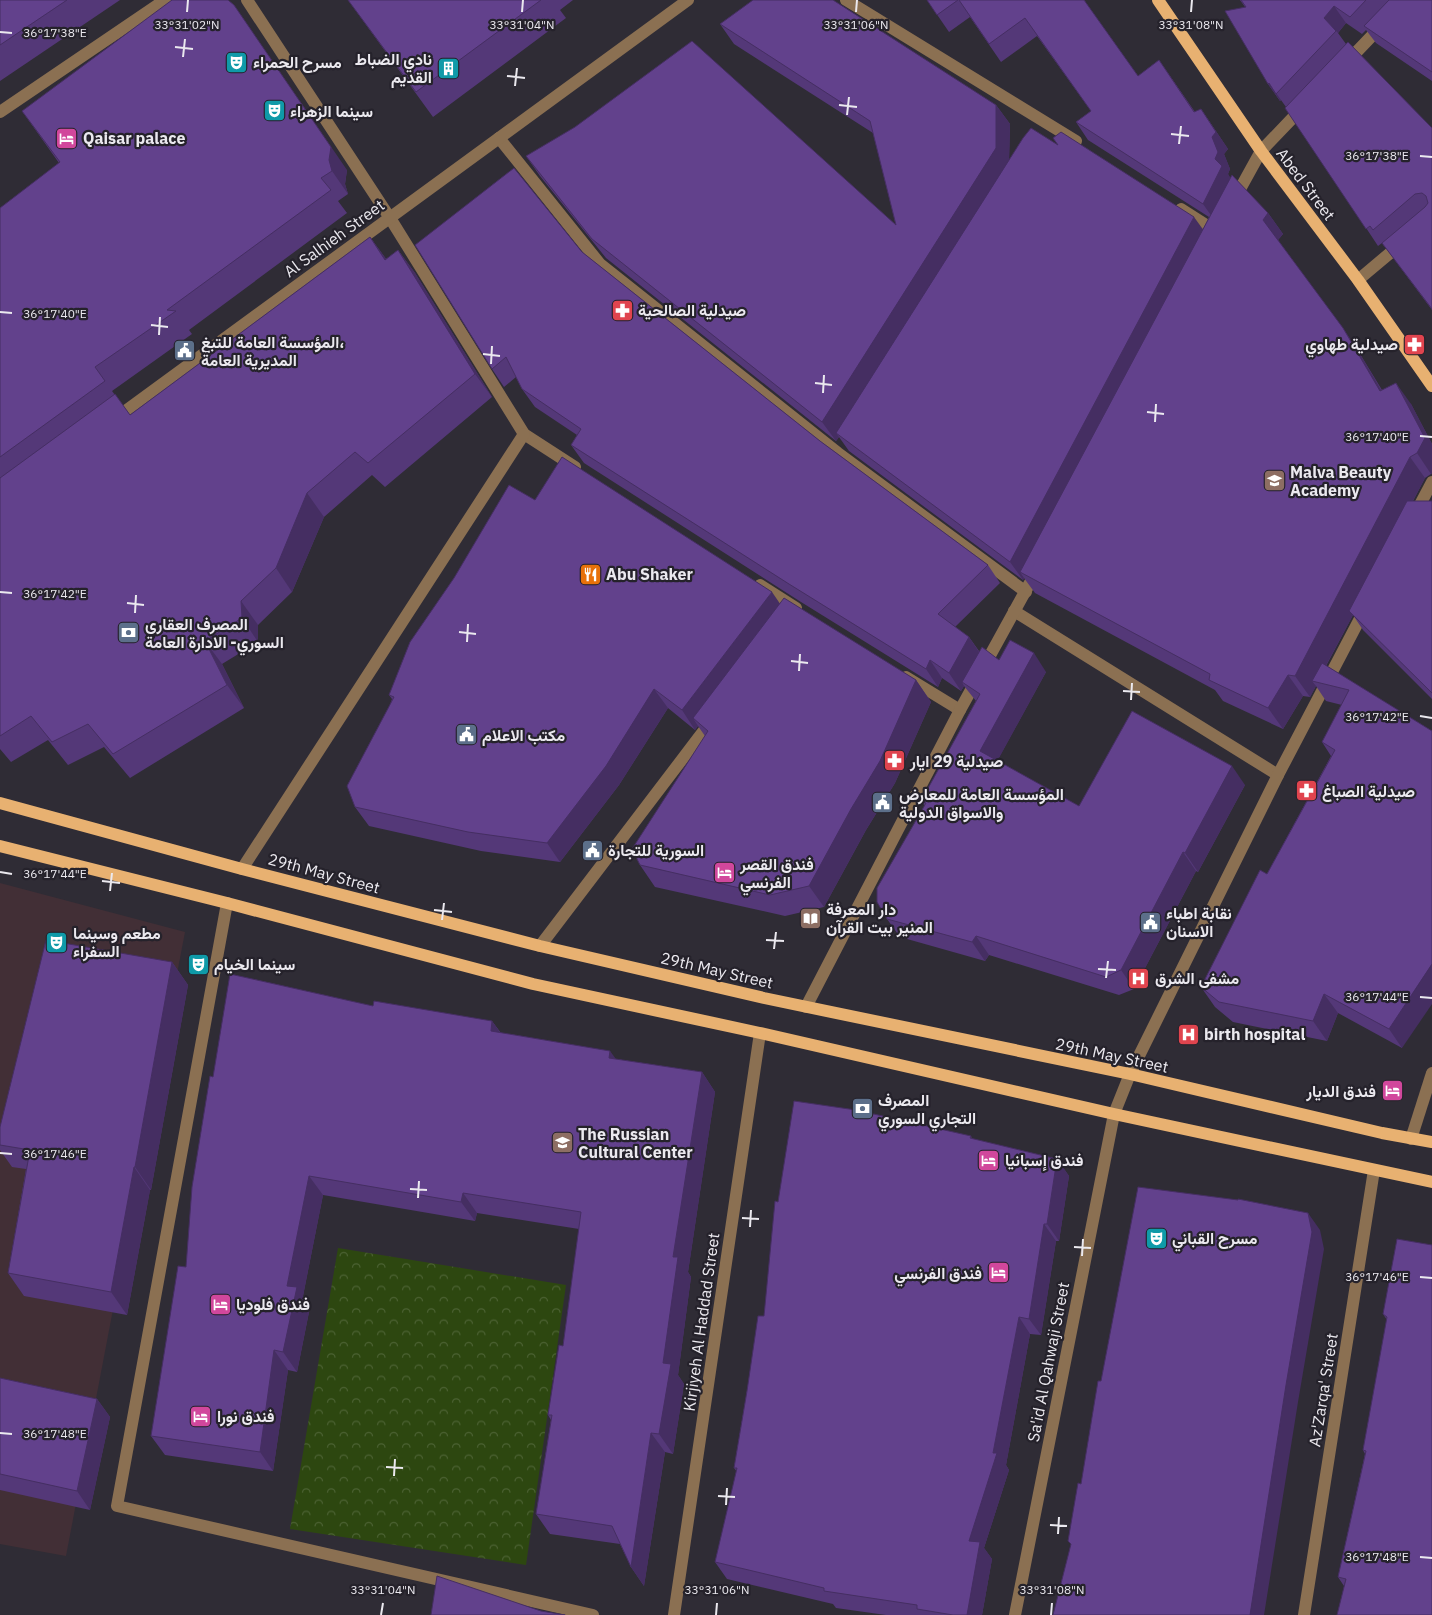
<svg xmlns="http://www.w3.org/2000/svg" width="1432" height="1615" font-family="'IBM Plex Sans',Vazirmatn,sans-serif">
	<style>
		.commercial { fill: #422f36 }
		.park { fill: url(#park-crowns) }
		.lines { fill: none; stroke-linecap: round; stroke-linejoin: round }
		.minor { stroke: #8b7052; stroke-width: 12 }
		.major { stroke: #e8b171; stroke-width: 12 }
		.wall { fill: #543878 }
		.shaded-wall { fill: #452e62 }
		.building { fill: #62418c; stroke: #452e62 }
		.ticks { fill: none; stroke: #ebe9ef; stroke-width: 2 }
		.labels { text-anchor: middle; dominant-baseline: central; stroke-width: 4.5; stroke-linejoin: round; paint-order: stroke }
		.poi-label { font-size: 16px; font-weight: bold; fill: #ebe9ef; stroke: #25222b; text-anchor: start }
		.street-label { font-size: 16px; fill: #ebe9ef; stroke: #25222b }
		.ticks-label { font-size: 12px; text-anchor: middle; fill: #ebe9ef; stroke: #25222b; stroke-width: 4.5; stroke-linejoin: round; paint-order: stroke }
	</style>
	<defs>
		<pattern id="park-crowns" width="20" height="18" patternUnits="userSpaceOnUse" patternTransform="scale(1.25)"><rect width="20" height="18" fill="#2d4710"/><path d="M2 6a3 3 0 1 1 6 0M12 15a3 3 0 1 1 6 0" fill="none" stroke="#4c6233"/></pattern>
	</defs>
	<rect width="100%" height="100%" fill="#2f2c35"/>
	<polygon class="commercial" points="0,883 185,932 66,1556 0,1544"/>
	<polygon class="park" points="338,1248 566,1285 526,1565 290,1529"/>
	<g class="lines">
		<g class="minor">
			<polyline points="247,0 390,218 524,434 575,467"/>
			<polyline points="846,0 1076,141"/>
			<polyline points="1346,63 1406,0"/>
			<polyline points="0,112 165,0"/>
			<polyline points="499,138 600,264 838,453 1026,592"/>
			<polyline points="1234,200 1261,151 1304,106"/>
			<polyline points="1181,209 1217,232"/>
			<polyline points="1358,280 1402,243"/>
			<polyline points="113,420 688,0"/>
			<polyline points="1414,516 1432,482"/>
			<polyline points="760,585 796,608"/>
			<polyline points="1014,611 1278,775"/>
			<polyline points="906,677 960,710"/>
			<polyline points="242,869 524,434"/>
			<polyline points="227,903 117,1506 593,1615"/>
			<polyline points="540,946 712,720"/>
			<polyline points="806,1007 960,710 1037,570"/>
			<polyline points="1411,1139 1432,1073"/>
			<polyline points="674,1615 760,1033"/>
			<polyline points="1015,1615 1114,1114 1130,1074 1278,775 1365,609"/>
			<polyline points="1304,1615 1374,1170"/>
		</g>
		<g class="major">
			<polyline points="1158,0 1261,151 1358,280 1432,386"/>
			<polyline points="0,803 242,869 540,946 764,998 1130,1074 1382,1133 1432,1142"/>
			<polyline points="0,846 227,903 533,984 760,1033 1114,1114 1432,1182"/>
		</g>
	</g>
	<g class="wall">
		<polygon points="0,0 120,0 0,81"/>
		<polygon points="348,0 573,0 560,10 566,18 433,117"/>
		<polygon points="927,0 1084,0 1138,76 1159,60 1195,112 1201,109 1228,149 1224,154 1230,169 1228,174 1230,178 1268,213 1283,234 1278,240 1357,349 1382,390 1411,404 1432,444 1432,473 1431,474 1425,478 1413,501 1432,501 1432,699 1363,630 1353,615 1326,666 1432,731 1402,1048 1338,1013 1327,1041 1233,1022 1215,1007 1201,987 1267,874 1331,756 1322,742 1342,705 1326,701 1316,686 1310,697 1303,696 1283,729 1223,701 1215,690 1035,593 1024,578 1023,580 849,451 839,437 836,441 606,258 540,176 526,156 896,225 873,133 734,44 720,24 996,105 1010,124 1009,159 1058,145 1203,229 1209,217 1088,140 1076,122 1091,111 1037,36 1001,62 970,17 949,32"/>
		<polygon points="1240,0 1432,0 1432,81 1376,43 1366,30 1362,34 1346,23 1338,33 1346,44 1432,128 1432,310 1385,247 1382,243 1378,246 1286,107 1281,100 1280,101 1268,84 1245,7"/>
		<polygon points="22,111 347,170 345,184 348,194 338,201 347,213 189,330 192,334 112,391 130,415 370,237 386,259 398,250 415,273 492,397 385,487 372,475 324,517 292,592 258,625 258,642 222,664 244,708 130,778 104,747 68,765 48,740 11,762 0,749 0,208 59,163"/>
		<polygon points="582,252 820,441 988,565 1000,583 955,627 969,637 979,651 999,660 1046,672 997,761 1079,806 1245,785 1198,872 1196,871 1134,989 1119,995 989,955 985,961 900,937 887,919 925,806 921,801 976,701 964,686 961,691 942,678 938,687 801,602 584,463 571,445 577,435 535,407 522,389 516,377 504,387 492,369"/>
		<polygon points="535,500 780,604 916,680 931,702 895,783 866,830 824,907 785,916 655,887 640,865 705,736 698,726 695,730 668,708 619,785 560,862 481,851 369,826 355,807 392,699 389,695"/>
		<polygon points="172,962 188,985 151,1190 150,1190 127,1315 24,1296 8,1273 26,1169 12,1167 0,1150 0,1127"/>
		<polygon points="373,1006 492,1021 501,1033 616,1059 702,1072 715,1092 688,1272 691,1277 678,1375 684,1384 673,1454 665,1452 644,1586 631,1567 620,1544 550,1534 536,1514 551,1420 548,1415 563,1346 579,1229 477,1213 475,1221 323,1195 303,1296 310,1307 297,1372 288,1370 273,1471 165,1455 151,1436 186,1267 213,1077"/>
		<polygon points="971,1136 972,1139 1057,1159 1069,1176 1059,1241 1056,1241 1041,1335 1030,1334 1006,1465 1009,1470 984,1548 992,1559 982,1615 886,1615 836,1608 833,1604 727,1579 715,1562 737,1472 734,1468 747,1391 764,1316 778,1202"/>
		<polygon points="1432,1245 1344,1586 1338,1577 1365,1454 1363,1450 1387,1320 1383,1314"/>
		<polygon points="0,1378 97,1399 110,1417 90,1510 0,1490"/>
	</g>
	<g class="shaded-wall">
		<polygon points="234,5 347,170 345,184 348,194 332,171"/>
		<polygon points="1334,6 1346,23 1338,33 1324,18"/>
		<polygon points="1269,83 1281,100 1280,101 1268,84"/>
		<polygon points="996,105 1010,124 1009,167 836,433 839,437 836,441 822,422"/>
		<polygon points="1201,109 1228,149 1224,154 1230,169 1228,174 1234,184 1215,221 1203,204 1215,159"/>
		<polygon points="1268,213 1283,234 1277,241 1263,220"/>
		<polygon points="1194,217 1207,235 1020,572 1024,578 1023,580 1010,562"/>
		<polygon points="370,237 387,260 385,260"/>
		<polygon points="398,250 415,273 492,397 475,374"/>
		<polygon points="1343,328 1357,349 1394,412 1380,391"/>
		<polygon points="1396,383 1411,404 1432,444 1432,473 1431,474 1417,453"/>
		<polygon points="1410,457 1425,478 1353,614 1349,611 1353,615 1317,682 1312,681 1316,686 1310,697 1295,676"/>
		<polygon points="307,493 324,517 292,592 276,568"/>
		<polygon points="772,592 785,611 693,718 698,726 695,730 682,710"/>
		<polygon points="241,601 258,625 258,642 242,618"/>
		<polygon points="969,637 981,655 962,682 964,686 961,691 949,673"/>
		<polygon points="205,641 222,664 244,708 227,685"/>
		<polygon points="1034,653 1046,672 993,769 980,751"/>
		<polygon points="930,660 942,678 938,687 926,669"/>
		<polygon points="1288,675 1303,696 1283,729 1268,708"/>
		<polygon points="916,680 931,702 895,783 866,830 824,907 809,886"/>
		<polygon points="654,689 668,708 619,785 560,862 547,843"/>
		<polygon points="1232,766 1245,785 1198,872 1185,853"/>
		<polygon points="1183,852 1196,871 1134,989 1121,970"/>
		<polygon points="976,936 989,955 985,961 972,942"/>
		<polygon points="172,962 188,985 151,1190 135,1167"/>
		<polygon points="1432,964 1432,1004 1402,1048 1389,1029"/>
		<polygon points="1324,994 1338,1013 1327,1041 1313,1021"/>
		<polygon points="492,1021 506,1041 491,1031"/>
		<polygon points="610,1051 624,1070 609,1058"/>
		<polygon points="702,1072 715,1092 688,1272 691,1277 678,1375 684,1384 673,1454 659,1434 663,1363 673,1257"/>
		<polygon points="1057,1159 1069,1176 1059,1241 1047,1224"/>
		<polygon points="134,1167 150,1190 127,1315 111,1292"/>
		<polygon points="309,1176 323,1195 303,1296 310,1307 297,1372 283,1352 287,1286"/>
		<polygon points="463,1193 477,1213 475,1221 461,1202"/>
		<polygon points="1308,1213 1320,1230 1324,1249 1298,1402 1264,1615 1250,1615"/>
		<polygon points="1044,1224 1056,1241 1041,1335 1029,1319"/>
		<polygon points="1019,1317 1030,1334 1006,1465 1009,1470 984,1548 992,1559 982,1615 967,1615 969,1541 993,1453"/>
		<polygon points="274,1350 288,1370 273,1471 260,1452"/>
		<polygon points="97,1399 110,1417 90,1510 77,1491"/>
		<polygon points="651,1433 665,1452 644,1586 631,1567"/>
	</g>
	<g class="building">
		<polygon points="0,0 67,0 0,45"/>
		<polygon points="172,0 228,0 234,5 331,147 329,160 332,171 321,178 331,190 167,310 176,311 95,367 105,381 0,457 0,208 60,162 22,111"/>
		<polygon points="348,0 541,0 416,92"/>
		<polygon points="753,0 833,0 996,105 996,148 822,422 592,239 526,156 575,127 692,41 896,225 870,121 720,24"/>
		<polygon points="927,0 958,0 937,15"/>
		<polygon points="959,0 1084,0 1138,76 1159,60 1194,112 1201,109 1216,132 1212,137 1218,152 1215,159 1222,166 1203,204 1076,122 1091,111 1025,18 989,44"/>
		<polygon points="1241,0 1366,0 1350,17 1334,6 1324,18 1336,31 1276,94 1269,83 1268,84 1225,11 1246,7"/>
		<polygon points="1389,0 1432,0 1432,72 1364,26"/>
		<polygon points="1348,42 1432,128 1432,309 1382,243 1425,207 1428,203 1426,196 1422,193 1415,194 1373,230 1370,226 1366,229 1285,108"/>
		<polygon points="1031,128 1058,145 1053,138 1061,132 1194,217 1010,562 836,433 1023,138"/>
		<polygon points="514,168 582,252 820,441 988,565 938,614 969,637 949,673 930,660 926,669 789,584 571,445 581,429 522,389 506,357 492,369 415,245"/>
		<polygon points="1232,175 1268,213 1263,220 1343,328 1380,391 1396,383 1425,438 1417,453 1410,457 1295,676 1288,675 1268,708 1209,680 1210,674 1020,572"/>
		<polygon points="370,237 385,260 398,250 475,374 368,463 355,452 307,493 276,568 241,601 242,618 205,641 227,685 113,754 88,724 52,742 31,716 0,736 0,478 115,394 130,415"/>
		<polygon points="562,457 772,592 682,710 654,689 606,766 547,843 468,832 355,807 347,786 394,697 389,695 410,642 454,578 509,485 535,500"/>
		<polygon points="1407,501 1432,501 1432,693 1349,611"/>
		<polygon points="784,598 916,680 880,761 851,809 809,886 770,895 640,865 632,849 708,731 693,718"/>
		<polygon points="1010,640 1034,653 980,751 1079,806 1132,711 1232,766 1185,853 1183,852 1121,970 1106,977 976,936 972,942 887,919 877,902 877,888 926,803 921,801 980,694 962,682 982,647 999,660"/>
		<polygon points="1322,663 1432,731 1432,964 1389,1029 1324,994 1313,1021 1219,1002 1201,987 1260,870 1267,874 1335,750 1322,742 1349,690 1312,681"/>
		<polygon points="46,940 172,962 135,1167 134,1167 111,1292 8,1273 30,1150 0,1145 0,1127"/>
		<polygon points="230,974 373,1006 374,1001 492,1021 491,1031 610,1051 609,1058 702,1072 673,1257 678,1257 663,1363 671,1364 659,1434 651,1433 631,1567 612,1526 536,1514 552,1415 548,1415 559,1345 563,1346 581,1212 463,1193 461,1202 309,1176 287,1286 297,1287 283,1352 274,1350 260,1452 151,1436 178,1266 186,1267 192,1187 210,1076 213,1077"/>
		<polygon points="794,1101 856,1110 971,1136 970,1138 1057,1159 1047,1224 1044,1224 1029,1319 1019,1317 993,1453 997,1453 969,1541 980,1542 967,1615 953,1615 917,1609 917,1605 824,1591 824,1588 715,1562 737,1468 734,1468 747,1391 758,1316 764,1316 775,1201 778,1202"/>
		<polygon points="1138,1187 1238,1200 1238,1199 1308,1213 1312,1232 1286,1385 1250,1615 1053,1615 1071,1544 1068,1541 1078,1483 1081,1484 1098,1381 1101,1381"/>
		<polygon points="1397,1239 1432,1245 1432,1615 1337,1615 1346,1579 1338,1577 1366,1451 1363,1450 1387,1317 1383,1314"/>
		<polygon points="0,1378 97,1399 77,1491 0,1474"/>
		<polygon points="437,1576 541,1611 565,1615 431,1615"/>
	</g>
	<path class="ticks" d="M187,12L188,0M522,12L523,0M856,12L857,0M1191,12L1192,0M0,32L12,33M175,47L193,49M183,57L185,39M507,76L525,78M515,86L517,68M839,105L857,107M847,115L849,97M1171,134L1189,136M1179,144L1181,126M1420,156L1432,157M0,312L12,313M151,325L168,327M159,335L160,317M483,354L500,356M491,364L492,346M815,383L832,385M823,393L824,375M1147,412L1164,414M1155,422L1156,404M1420,436L1432,437M0,592L12,593M127,603L144,605M135,613L136,595M459,632L476,634M467,642L468,624M791,661L808,663M799,671L800,654M1123,691L1140,692M1131,700L1132,683M1420,716L1432,718M0,872L12,874M102,881L120,883M110,891L112,873M434,910L452,912M442,920L444,903M766,940L784,941M774,949L776,932M1098,969L1116,970M1106,978L1108,961M1420,997L1432,998M0,1153L12,1154M410,1189L427,1190M418,1198L419,1181M742,1218L759,1219M750,1227L751,1210M1074,1247L1091,1248M1082,1256L1083,1239M1420,1277L1432,1278M0,1433L12,1434M386,1467L403,1468M394,1476L395,1459M718,1496L735,1497M726,1505L727,1488M1050,1525L1067,1526M1058,1534L1059,1517M1420,1557L1432,1558M381,1615L383,1603M716,1615L717,1603M1051,1615L1052,1603"/>
	<defs>
		<symbol id="theatre-square" viewBox="-11 -11 22 22"><rect x="-9" y="-9" width="18" height="18" rx="4" fill="#0f9aa8" stroke="#25222b"/><path d="M-5-5.5Q0-4 5-5.5V0Q5 5 0 6Q-5 5-5 0ZM-3.3-2.5H-1v1.5H-3.3ZM1-2.5H3.3v1.5H1ZM-2.8 1Q0 5.5 2.8 1Z" fill="#fff"/></symbol>
		<symbol id="building-square" viewBox="-11 -11 22 22"><rect x="-9" y="-9" width="18" height="18" rx="4" fill="#0f9aa8" stroke="#25222b"/><path d="M-4-6H4V6H1V3H-1V6H-4ZM-2.5-4.3h1.7v1.8h-1.7ZM.8-4.3h1.7v1.8H.8ZM-2.5-1h1.7V.8h-1.7ZM.8-1h1.7V.8H.8Z" fill="#fff"/></symbol>
		<symbol id="hotel-square" viewBox="-11 -11 22 22"><rect x="-9" y="-9" width="18" height="18" rx="4" fill="#d1479c" stroke="#25222b"/><path d="M-6-4.5h1.5V1H6V5H4.5V3h-9V5H-6ZM-4 0a1.8 1.8 0 1 1 3.6 0ZM.5 0V-2.5h3Q6-2.5 6 0Z" fill="#fff"/></symbol>
		<symbol id="pharmacy-square" viewBox="-11 -11 22 22"><rect x="-9" y="-9" width="18" height="18" rx="4" fill="#e0444e" stroke="#25222b"/><path d="M-2-6h4v4h4v4h-4v4h-4v-4h-4v-4h4Z" fill="#fff"/></symbol>
		<symbol id="civic-square" viewBox="-11 -11 22 22"><rect x="-9" y="-9" width="18" height="18" rx="4" fill="#5c6f8a" stroke="#25222b"/><path d="M-.6-6.5H3V-4.5H.6V-3L4-1V1h2V6H-6V1h2V-1L-.6-3ZM-1.2 2.5V6h2.4V2.5Z" fill="#fff"/></symbol>
		<symbol id="school-square" viewBox="-11 -11 22 22"><rect x="-9" y="-9" width="18" height="18" rx="4" fill="#8d6e63" stroke="#25222b"/><path d="M0-5L7-2L0 1L-7-2ZM-4 1L0 2.5L4 1V4Q0 6-4 4Z" fill="#fff"/></symbol>
		<symbol id="restaurant-square" viewBox="-11 -11 22 22"><rect x="-9" y="-9" width="18" height="18" rx="4" fill="#e8710a" stroke="#25222b"/><path d="M-5-6h1v4h1v-4h1v4h1v-4h1v5L-1.5 .5V6h-2V.5L-5-1ZM5-6V6H3V1.5H1.5Q1.5-4 5-6Z" fill="#fff"/></symbol>
		<symbol id="bank-square" viewBox="-11 -11 22 22"><rect x="-9" y="-9" width="18" height="18" rx="4" fill="#5c6f8a" stroke="#25222b"/><path d="M-6-4H6V4H-6ZM0-2.3a2.3 2.3 0 1 0 0 4.6a2.3 2.3 0 1 0 0-4.6Z" fill="#fff"/></symbol>
		<symbol id="library-square" viewBox="-11 -11 22 22"><rect x="-9" y="-9" width="18" height="18" rx="4" fill="#8d6e63" stroke="#25222b"/><path d="M-6-4Q-3-5.5-.7-3.5V5Q-3 3-6 4ZM6-4Q3-5.5 .7-3.5V5Q3 3 6 4Z" fill="#fff"/></symbol>
		<symbol id="hospital-square" viewBox="-11 -11 22 22"><rect x="-9" y="-9" width="18" height="18" rx="4" fill="#e0444e" stroke="#25222b"/><path d="M-5-5h3v3.5h4V-5h3V5h-3V1.5h-4V5h-3Z" fill="#fff"/></symbol>
	</defs>
	<g fill-rule="evenodd">
		<use href="#theatre-square" x="224" y="50" width="25" height="25"/>
		<use href="#building-square" x="436" y="56" width="25" height="25"/>
		<use href="#theatre-square" x="262" y="98" width="25" height="25"/>
		<use href="#hotel-square" x="54" y="126" width="25" height="25"/>
		<use href="#pharmacy-square" x="610" y="298" width="25" height="25"/>
		<use href="#pharmacy-square" x="1402" y="332" width="25" height="25"/>
		<use href="#civic-square" x="172" y="338" width="25" height="25"/>
		<use href="#school-square" x="1262" y="468" width="25" height="25"/>
		<use href="#restaurant-square" x="578" y="562" width="25" height="25"/>
		<use href="#bank-square" x="116" y="620" width="25" height="25"/>
		<use href="#civic-square" x="454" y="722" width="25" height="25"/>
		<use href="#pharmacy-square" x="882" y="748" width="25" height="25"/>
		<use href="#pharmacy-square" x="1294" y="778" width="25" height="25"/>
		<use href="#civic-square" x="870" y="790" width="25" height="25"/>
		<use href="#civic-square" x="580" y="838" width="25" height="25"/>
		<use href="#hotel-square" x="712" y="860" width="25" height="25"/>
		<use href="#library-square" x="798" y="906" width="25" height="25"/>
		<use href="#civic-square" x="1138" y="910" width="25" height="25"/>
		<use href="#theatre-square" x="44" y="930" width="25" height="25"/>
		<use href="#theatre-square" x="186" y="952" width="25" height="25"/>
		<use href="#hospital-square" x="1126" y="966" width="25" height="25"/>
		<use href="#hospital-square" x="1176" y="1022" width="25" height="25"/>
		<use href="#hotel-square" x="1380" y="1078" width="25" height="25"/>
		<use href="#bank-square" x="850" y="1096" width="25" height="25"/>
		<use href="#school-square" x="550" y="1130" width="25" height="25"/>
		<use href="#hotel-square" x="976" y="1148" width="25" height="25"/>
		<use href="#theatre-square" x="1144" y="1226" width="25" height="25"/>
		<use href="#hotel-square" x="986" y="1260" width="25" height="25"/>
		<use href="#hotel-square" x="208" y="1292" width="25" height="25"/>
		<use href="#hotel-square" x="188" y="1404" width="25" height="25"/>
	</g>
	<g class="labels">
		<g class="poi-label">
			<text x="432" y="59" text-anchor="end">نادي الضباط<tspan x="432" dy="18">القديم</tspan></text>
			<text x="253" y="62">مسرح الحمراء</text>
			<text x="290" y="111">سينما الزهراء</text>
			<text x="83" y="138">Qaisar palace</text>
			<text x="638" y="310">صيدلية الصالحية</text>
			<text x="201" y="342">المؤسسة العامة للتبغ،<tspan x="201" dy="18">المديرية العامة</tspan></text>
			<text x="1398" y="344" text-anchor="end">صيدلية طهاوي</text>
			<text x="1290" y="472">Malva Beauty<tspan x="1290" dy="18">Academy</tspan></text>
			<text x="606" y="574">Abu Shaker</text>
			<text x="145" y="624">المصرف العقاري<tspan x="145" dy="18">السوري- الادارة العامة</tspan></text>
			<text x="482" y="735">مكتب الاعلام</text>
			<text x="910" y="761">صيدلية 29 ايار</text>
			<text x="1322" y="791">صيدلية الصباغ</text>
			<text x="899" y="794">المؤسسة العامة للمعارض<tspan x="899" dy="18">والاسواق الدولية</tspan></text>
			<text x="608" y="850">السورية للتجارة</text>
			<text x="740" y="864">فندق القصر<tspan x="740" dy="18">الفرنسي</tspan></text>
			<text x="826" y="909">دار المعرفة<tspan x="826" dy="18">المنير بيت القرآن</tspan></text>
			<text x="1166" y="913">نقابة اطباء<tspan x="1166" dy="18">الاسنان</tspan></text>
			<text x="73" y="933">مطعم وسينما<tspan x="73" dy="18">السفراء</tspan></text>
			<text x="214" y="964">سينما الخيام</text>
			<text x="1155" y="978">مشفى الشرق</text>
			<text x="1204" y="1034">birth hospital</text>
			<text x="1376" y="1091" text-anchor="end">فندق الديار</text>
			<text x="878" y="1100">المصرف<tspan x="878" dy="18">التجاري السوري</tspan></text>
			<text x="578" y="1134">The Russian<tspan x="578" dy="18">Cultural Center</tspan></text>
			<text x="1005" y="1160">فندق إسبانيا</text>
			<text x="1172" y="1238">مسرح القباني</text>
			<text x="982" y="1273" text-anchor="end">فندق الفرنسي</text>
			<text x="236" y="1304">فندق فلوديا</text>
			<text x="217" y="1416">فندق نورا</text>
		</g>
		<g class="street-label">
			<text transform="translate(1306 184) rotate(53)">Abed Street</text>
			<text transform="translate(334 238) rotate(-36)">Al Salhieh Street</text>
			<text transform="translate(324 873) rotate(15)">29th May Street</text>
			<text transform="translate(717 970) rotate(13)">29th May Street</text>
			<text transform="translate(1112 1055) rotate(12)">29th May Street</text>
			<text transform="translate(701 1322) rotate(-82)">Kirjiyeh Al Haddad Street</text>
			<text transform="translate(1048 1362) rotate(-79)">Sa'id Al Qahwaji Street</text>
			<text transform="translate(1323 1390) rotate(-81)">Az'Zarqa' Street</text>
		</g>
	</g>
	<g class="ticks-label">
		<text x="187" y="29">33°31'02"N</text>
		<text x="522" y="29">33°31'04"N</text>
		<text x="856" y="29">33°31'06"N</text>
		<text x="1191" y="29">33°31'08"N</text>
		<text x="55" y="37">36°17'38"E</text>
		<text x="1377" y="160">36°17'38"E</text>
		<text x="55" y="318">36°17'40"E</text>
		<text x="1377" y="441">36°17'40"E</text>
		<text x="55" y="598">36°17'42"E</text>
		<text x="1377" y="721">36°17'42"E</text>
		<text x="55" y="878">36°17'44"E</text>
		<text x="1377" y="1001">36°17'44"E</text>
		<text x="55" y="1158">36°17'46"E</text>
		<text x="1377" y="1281">36°17'46"E</text>
		<text x="55" y="1438">36°17'48"E</text>
		<text x="1377" y="1561">36°17'48"E</text>
		<text x="383" y="1594">33°31'04"N</text>
		<text x="717" y="1594">33°31'06"N</text>
		<text x="1052" y="1594">33°31'08"N</text>
	</g>
</svg>
